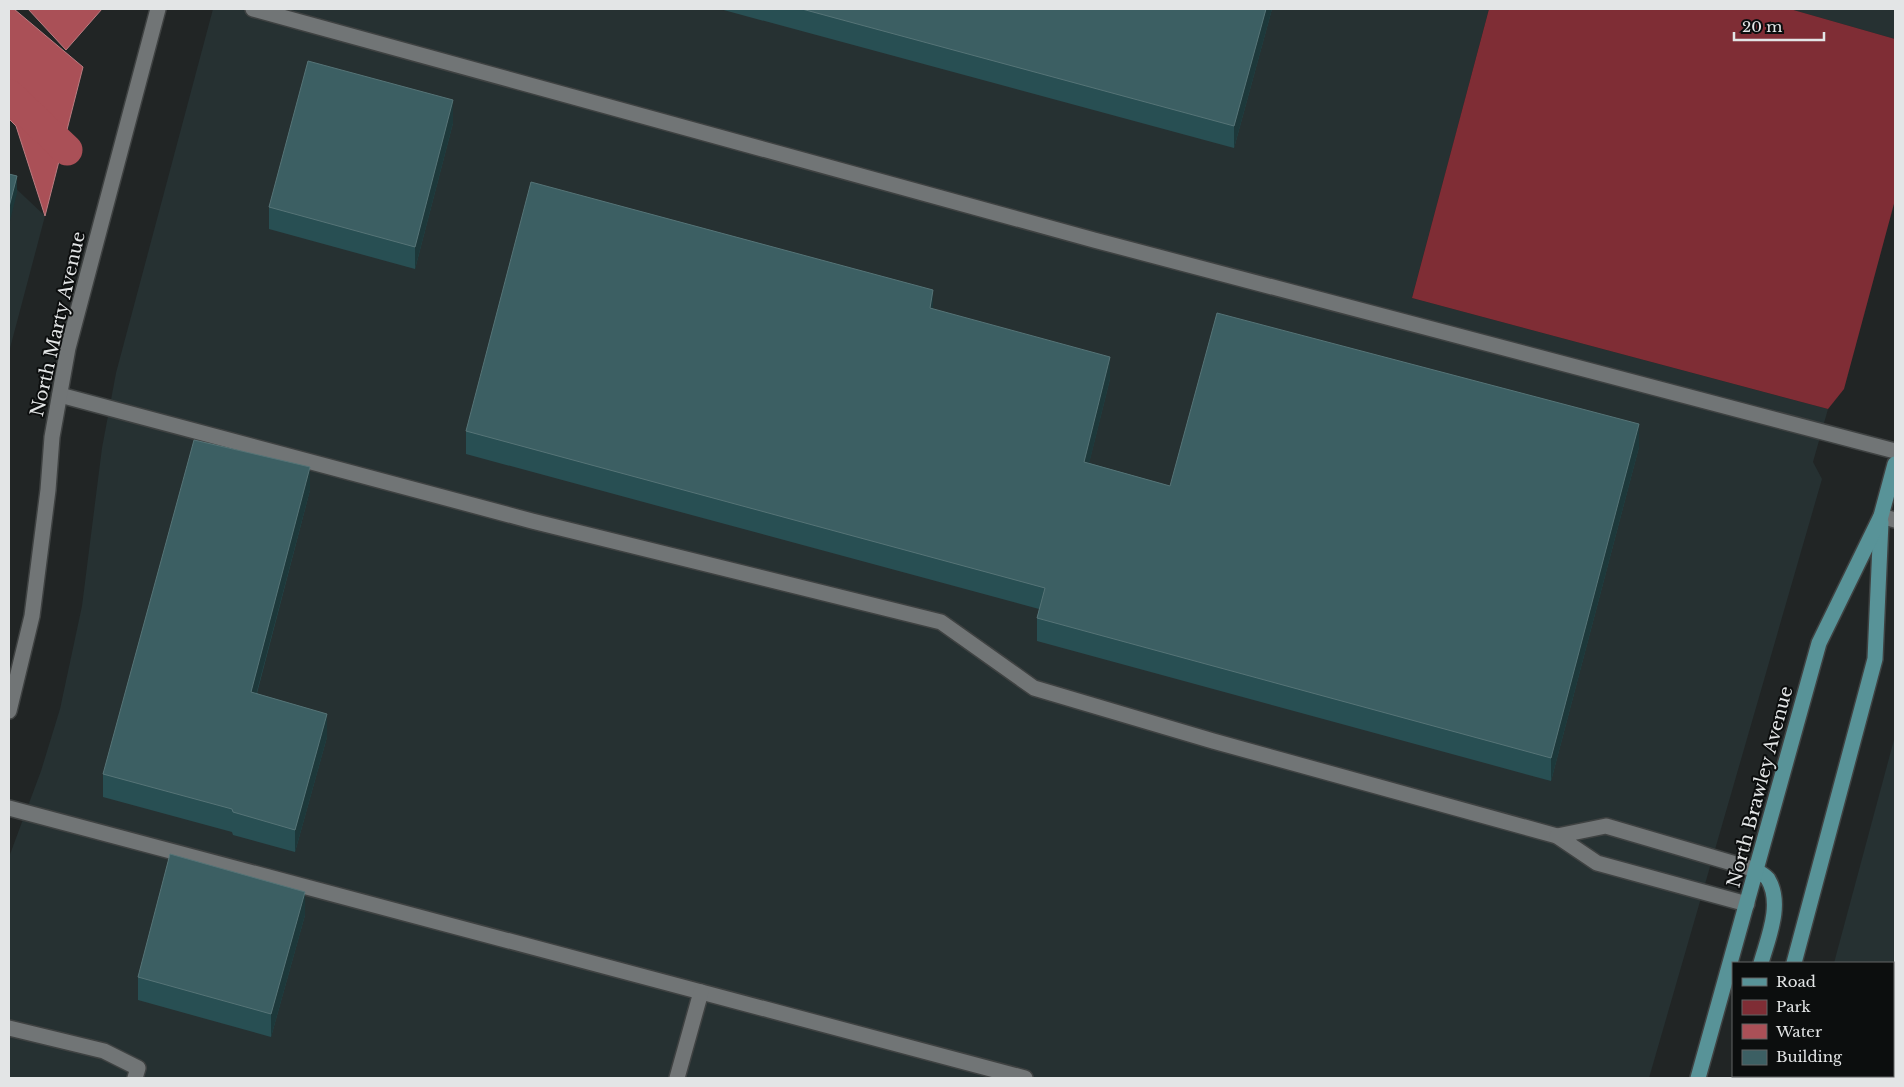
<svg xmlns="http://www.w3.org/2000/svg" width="1904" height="1087" font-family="'Libre Baskerville',serif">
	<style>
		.built { fill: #263132 }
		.green { fill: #7f2d35 }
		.water { fill: #aa5057; stroke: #bb7d82 }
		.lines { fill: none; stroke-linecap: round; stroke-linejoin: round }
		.canal { stroke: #aa5057; stroke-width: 31 }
		.minor-casing { stroke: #3f4242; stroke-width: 18 }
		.major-casing { stroke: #3f4242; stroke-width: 18 }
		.minor { stroke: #717576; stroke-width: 15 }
		.major { stroke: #589398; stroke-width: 15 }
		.wall { fill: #284f53 }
		.shaded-wall { fill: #1d383a }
		.building { fill: #3c5f63; stroke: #567477 }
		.labels { text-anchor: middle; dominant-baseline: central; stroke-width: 4; stroke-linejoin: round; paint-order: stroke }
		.street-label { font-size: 18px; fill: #e3e5e6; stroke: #0c0e0e }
	</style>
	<rect width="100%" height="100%" fill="#212525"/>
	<g class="built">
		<polygon points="213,9 1489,9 1412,298 1828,409 1813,462 1822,479 1649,1078 9,1078 9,857 41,771 60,709 82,606 102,448 116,373"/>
		<polygon points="1790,9 1895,9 1895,39"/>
		<polygon points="9,182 45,216 9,352"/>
		<polygon points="1895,736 1895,1078 1803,1078 1804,1076 1893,1076 1893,963 1834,963"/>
	</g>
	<polygon class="green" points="1489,9 1790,9 1895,39 1895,200 1844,389 1828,409 1412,298"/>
	<g class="water">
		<polygon points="9,9 14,9 83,67 45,216 16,126 9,119"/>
		<polygon points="28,9 102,9 66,50"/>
	</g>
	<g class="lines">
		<polyline class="canal" points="9,95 67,150"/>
		<defs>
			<g id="minor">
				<polyline points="253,9 1094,240 1895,451"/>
				<polyline points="60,395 532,521 941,622 1034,688 1213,741 1557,836"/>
				<polyline points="1881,516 1895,520"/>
				<polyline points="9,711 32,616 48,490 52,437 68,348 158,9"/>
				<polyline points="9,808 1025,1078"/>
				<polyline points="1747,904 1597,863 1557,836 1606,826 1756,870"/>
				<polyline points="9,1028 104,1051 138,1068 135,1078"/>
				<polyline points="1769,1076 1779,1078"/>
				<polyline points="677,1078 701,992"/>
			</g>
			<g id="major">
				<path d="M1756,870C1760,873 1766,876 1768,879C1783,904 1768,938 1761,963"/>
				<polyline points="1794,963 1875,659 1881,522"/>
				<polyline points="1698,1078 1819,643 1881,516 1895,464"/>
				<polyline points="1764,1078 1764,1076"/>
			</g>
		</defs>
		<use href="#minor" class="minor-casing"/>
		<use href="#major" class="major-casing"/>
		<use href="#minor" class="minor"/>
		<use href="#major" class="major"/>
	</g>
	<g class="wall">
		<polygon points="720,9 1272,9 1234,148"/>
		<polygon points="453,123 415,269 269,229 269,207"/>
		<polygon points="933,309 1110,379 1089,463 1170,486 1639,447 1551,781 1037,641 1037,618 1039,609 466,454 466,431"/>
		<polygon points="310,490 257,693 327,737 295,852 233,835 232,832 103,797 103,774"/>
		<polygon points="305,915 271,1037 138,1000 138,977"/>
	</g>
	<g class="shaded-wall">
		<polygon points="1266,9 1272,9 1234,148 1234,126"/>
		<polygon points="453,100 453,123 415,269 415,247"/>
		<polygon points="17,176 17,193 9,224 9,207"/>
		<polygon points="933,290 933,313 930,308"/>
		<polygon points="1110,357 1110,379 1084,484 1084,462"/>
		<polygon points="1639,424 1639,447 1551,781 1551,758"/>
		<polygon points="310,467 310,490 251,714 251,692"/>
		<polygon points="327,714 327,737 295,852 295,830"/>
		<polygon points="305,892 305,915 271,1037 271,1014"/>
	</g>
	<g class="building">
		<polygon points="802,9 1266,9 1234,126"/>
		<polygon points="308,61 453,100 415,247 269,207"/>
		<polygon points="9,174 17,176 9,207"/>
		<polygon points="531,182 933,290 930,308 1110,357 1084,462 1170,486 1217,313 1639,424 1551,758 1037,618 1045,588 466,431"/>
		<polygon points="194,440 310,467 251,692 327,714 295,830 233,812 232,809 103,774"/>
		<polygon points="170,854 305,892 271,1014 138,977"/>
	</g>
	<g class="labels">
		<g class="street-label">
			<text transform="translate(58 324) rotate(-77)">North Marty Avenue</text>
			<text transform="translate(1760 787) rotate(-75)">North Brawley Avenue</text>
		</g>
	</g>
	<rect width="1904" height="1087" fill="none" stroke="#e3e5e6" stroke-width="20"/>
	<rect x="1732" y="962" width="162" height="115" fill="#0c0e0e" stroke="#626464"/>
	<rect x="1742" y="978" width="25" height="8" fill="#589398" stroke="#626464"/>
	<text x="1776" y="987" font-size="15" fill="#e3e5e6">Road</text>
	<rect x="1742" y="1000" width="25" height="15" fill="#7f2d35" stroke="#626464"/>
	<text x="1776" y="1012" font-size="15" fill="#e3e5e6">Park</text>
	<rect x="1742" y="1024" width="25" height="15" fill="#aa5057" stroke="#626464"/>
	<text x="1776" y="1037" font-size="15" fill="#e3e5e6">Water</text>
	<rect x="1742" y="1050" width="25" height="15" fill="#3c5f63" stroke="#626464"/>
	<text x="1776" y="1062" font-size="15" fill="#e3e5e6">Building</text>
	<path d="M1734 32v8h90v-8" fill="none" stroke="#e3e5e6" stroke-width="2.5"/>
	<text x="1742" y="32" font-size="15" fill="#e3e5e6" stroke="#0c0e0e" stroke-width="4" paint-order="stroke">20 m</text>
</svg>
